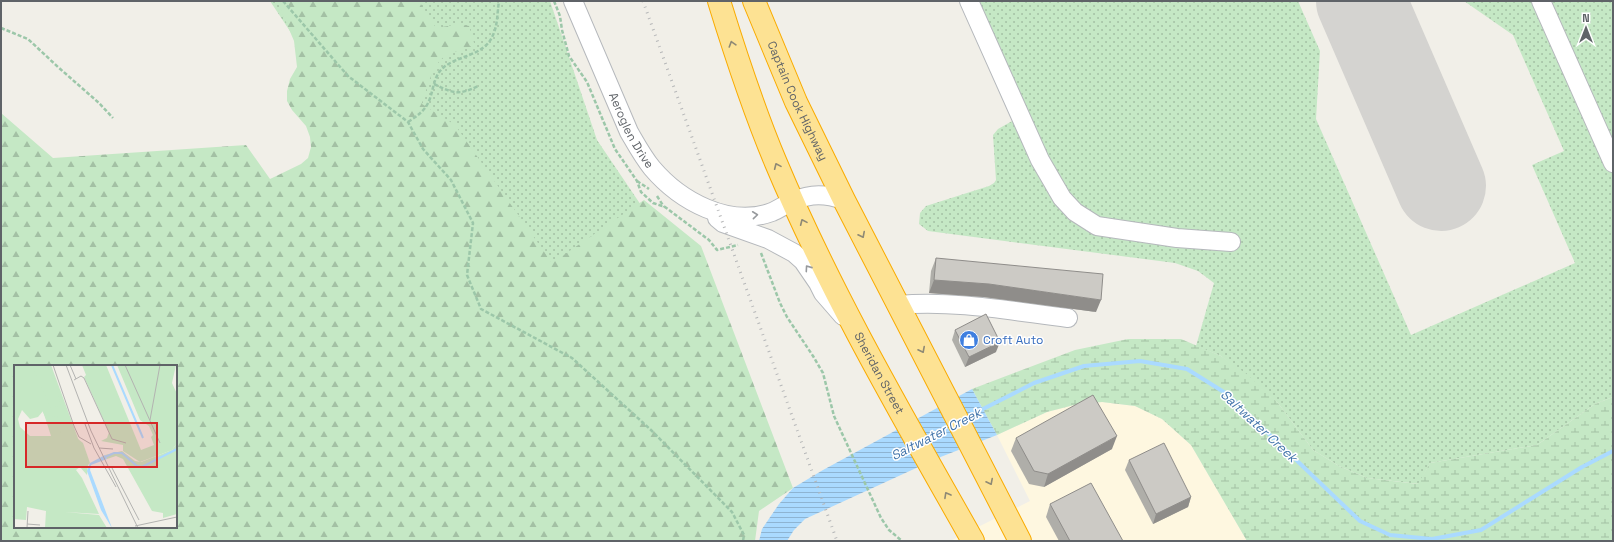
<svg xmlns="http://www.w3.org/2000/svg" width="1614" height="542" font-family="'Space Grotesk',sans-serif">
	<style>
		.commercial { fill: #fef7e0 }
		.grass { fill: url(#grass-dots) }
		.forest { fill: url(#forest-firs); fill-rule: evenodd }
		.wetland { fill: url(#wetland-marsh) }
		.water { fill: url(#water-rules) }
		.lines { fill: none; stroke-linecap: round; stroke-linejoin: round }
		.stream { stroke: #aadaff; stroke-width: 4 }
		.runway { stroke: #d4d3d0; stroke-width: 90 }
		.minor-casing { stroke: #b5b8bc; stroke-width: 20 }
		.highway-casing { stroke: #f9ab00; stroke-width: 24 }
		.path { stroke: #9cc7a9; stroke-width: 2.5; stroke-dasharray: 4 2; stroke-linecap: butt }
		.minor { stroke: #fff; stroke-width: 18 }
		.highway { stroke: #fde293; stroke-width: 22 }
		.rail { stroke: #b6b7b8; stroke-width: 3; stroke-dasharray: 1 5; stroke-linecap: butt }
		.wall { fill: #afaea9 }
		.shaded-wall { fill: #8f8d8a }
		.building { fill: #cccac5; stroke: #8f8d8a }
		.oneway { stroke: #8e8975 }
		.oneway2 { stroke: #979a9d }
		.labels { text-anchor: middle; dominant-baseline: central; stroke-width: 3; stroke-linejoin: round; paint-order: stroke }
		.street-label { font-size: 12px; fill: #5f6368; stroke: #fff }
		.shop-label { font-size: 12px; fill: #366cbe; stroke: #fff; text-anchor: start }
		.water-label { font-size: 13px; font-style: italic; fill: #4174aa; stroke: #fff }
		.inset-river { fill: none; stroke: #aadaff; stroke-width: 2 }
		.inset-road { fill: none; stroke: #b3b3b1; stroke-width: 1 }
		.view { fill: #d62828; fill-opacity: 0.15; stroke: #d62828; stroke-width: 2 }
		.inset-edge { fill: none; stroke: #5f6368; stroke-width: 2 }
	</style>
	<defs>
		<pattern id="grass-dots" width="8" height="8" patternUnits="userSpaceOnUse"><rect width="8" height="8" fill="#c5e8c5"/><path d="M2 2h.1M6 6h.1" fill="none" stroke="#a3c0a4" stroke-width="1.8" stroke-linecap="round"/></pattern>
		<pattern id="forest-firs" width="22" height="20" patternUnits="userSpaceOnUse"><rect width="22" height="20" fill="#c5e8c5"/><path d="M5 1l3.5 6h-7zM16 11l3.5 6h-7z" fill="#a3c0a4"/></pattern>
		<pattern id="wetland-marsh" width="20" height="14" patternUnits="userSpaceOnUse"><rect width="20" height="14" fill="#c5e8c5"/><path d="M1 5h8M5 5V1M11 12h8M15 12V8" fill="none" stroke="#a3c0a4"/></pattern>
		<pattern id="water-rules" width="6" height="5" patternUnits="userSpaceOnUse"><rect width="6" height="5" fill="#aadaff"/><path d="M0 2.5h6" fill="none" stroke="#8eb4d2"/></pattern>
	</defs>
	<rect width="100%" height="100%" fill="#f1efe8"/>
	<polygon class="commercial" points="1102,402 1135,406 1162,419 1191,445 1247,541 950,541 1030,501 997,435 1047,412 1074,405"/>
	<g class="grass">
		<polygon points="270,1 550,1 597,140 647,214 531,307 327,87"/>
		<polygon points="969,1 1298,1 1320,51 1316,119 1411,335 1575,263 1532,165 1564,151 1513,35 1464,1 1613,1 1613,397 1595,404 1537,445 1430,463 1419,484 1367,478 1339,466 1313,450 1278,403 1221,356 1196,346 1214,283 1198,271 1175,263 928,231 919,224 920,213 926,206 989,186 994,183 996,180 993,135 998,129 1021,116"/>
	</g>
	<path class="forest" d="M277,1H419L436,28L460,24L469,26L474,43C466,52 455,50 445,56C431,66 427,89 422,104L455,125L552,263L644,200L701,246L793,488L759,511L755,541H1V113L53,158L246,145L270,179L301,164L308,158L311,147L310,137L306,126L292,110L287,101V91L290,79L297,67L294,41ZM15,366H176V527H15Z"/>
	<polygon class="wetland" points="1128,339 1181,339 1221,356 1248,375 1278,403 1313,450 1339,466 1367,478 1418,484 1430,463 1537,445 1595,404 1613,397 1613,541 1247,541 1191,445 1162,419 1135,406 1102,402 1074,405 1047,412 997,435 972,389 1075,350"/>
	<polygon class="water" points="972,389 997,435 938,458 805,519 794,530 787,541 759,541 762,529 779,504 793,488 823,470"/>
	<g class="lines">
		<polyline class="stream" points="979,411 1034,383 1084,366 1140,361 1187,369 1227,394 1360,521 1390,535 1432,539 1481,530 1582,467 1613,451"/>
		<polyline class="runway" points="1361,1 1441,186"/>
		<defs>
			<g id="minor">
				<path id="s1" d="M573,1L629,132C636,144 643,157 652,168C680,201 729,228 772,212C779,209 786,204 794,201C811,193 826,194 844,200"/>
				<polyline points="969,1 1040,160 1062,198 1075,212 1097,226 1177,238 1231,242"/>
				<polyline points="1541,1 1613,163"/>
				<polyline points="717,218 723,223 768,239 794,253 803,261 818,283 823,293 843,316"/>
				<path d="M898,305C955,300 1011,311 1068,318"/>
			</g>
			<g id="highway">
				<path id="s2" d="M719,1C736,56 754,111 776,163C831,294 903,417 973,541"/>
				<path id="s3" d="M754,1L796,102L844,200L1020,541"/>
			</g>
		</defs>
		<use href="#minor" class="minor-casing"/>
		<use href="#highway" class="highway-casing"/>
		<g class="path">
			<polyline points="283,1 348,76 408,122 423,149 451,180 473,223 467,275 481,309 572,358 651,430 732,512 744,535 743,541"/>
			<polyline points="554,1 560,16 562,30 569,56 587,82 615,149 637,181 641,192 653,203 665,207 709,240 717,250 738,245"/>
			<polyline points="1,28 28,39 58,67 99,103 113,118"/>
			<path d="M434,84C453,93 458,96 478,86"/>
			<path d="M408,122C417,116 425,111 429,101C434,89 433,76 444,67C458,56 484,55 492,37C498,26 497,13 499,1"/>
			<polyline points="637,181 649,189"/>
			<polyline points="657,196 664,207"/>
			<polyline points="761,253 780,303 787,317 813,356 823,373 834,416 881,518 889,530 902,541"/>
		</g>
		<use href="#minor" class="minor"/>
		<use href="#highway" class="highway"/>
		<polyline class="rail" points="643,1 837,541"/>
	</g>
	<g class="wall">
		<polygon points="936,258 1096,312 984,297 929,293 931,271"/>
		<polygon points="955,330 996,352 965,367 952,340"/>
		<polygon points="1016,438 1112,449 1044,487 1029,484 1011,451"/>
		<polygon points="1129,460 1191,497 1188,507 1153,524 1125,470"/>
		<polygon points="1050,504 1123,541 1059,541 1046,517"/>
	</g>
	<g class="shaded-wall">
		<polygon points="934,280 989,284 1101,300 1096,312 984,297 929,293"/>
		<polygon points="1000,342 996,352 965,367 969,357"/>
		<polygon points="1117,436 1112,449 1044,487 1048,474"/>
		<polygon points="1191,497 1188,507 1153,524 1156,514"/>
	</g>
	<g class="building">
		<polygon points="936,258 1103,274 1101,300 989,284 934,280"/>
		<polygon points="986,314 1000,342 969,357 955,330"/>
		<polygon points="1093,395 1117,436 1048,474 1034,471 1016,438"/>
		<polygon points="1164,443 1191,497 1156,514 1129,460"/>
		<polygon points="1091,483 1123,541 1070,541 1050,504"/>
	</g>
	<defs><path id="oneway-chevron" d="M-2-3.5L2.5 0L-2 3.5" fill="none" stroke-width="1.6" stroke-linecap="round" stroke-linejoin="round"/></defs>
	<g class="oneway">
		<use href="#oneway-chevron" transform="translate(732 44) rotate(-107)"/>
		<use href="#oneway-chevron" transform="translate(777 166) rotate(-114)"/>
		<use href="#oneway-chevron" transform="translate(803 222) rotate(-114)"/>
		<use href="#oneway-chevron" transform="translate(862 235) rotate(63)"/>
		<use href="#oneway-chevron" transform="translate(922 350) rotate(63)"/>
		<use href="#oneway-chevron" transform="translate(990 482) rotate(63)"/>
		<use href="#oneway-chevron" transform="translate(947 495) rotate(-119)"/>
	</g>
	<g class="oneway2">
		<use href="#oneway-chevron" transform="translate(755 215) rotate(-6)"/>
		<use href="#oneway-chevron" transform="translate(808 268) rotate(-125)"/>
	</g>
	<defs>
		<symbol id="shop-disc" viewBox="-11 -11 22 22"><circle r="9.5" fill="#3f7fe0" stroke="#fff"/><path d="M-5-2.5h2.3a2.7 3.5 0 0 1 5.4 0H5L5.5 6h-11ZM-1.5-2.5h3a1.5 2.3 0 0 0-3 0Z" fill="#fff"/></symbol>
	</defs>
	<g fill-rule="evenodd">
		<use href="#shop-disc" x="958" y="329" width="22" height="22"/>
	</g>
	<g class="labels">
		<g class="street-label">
			<text stroke="none"><textPath href="#s3" startOffset="109">Captain Cook Highway</textPath></text>
			<text stroke="none"><textPath href="#s1" startOffset="142">Aeroglen Drive</textPath></text>
			<text stroke="none"><textPath href="#s2" startOffset="406">Sheridan Street</textPath></text>
		</g>
		<g class="shop-label">
			<text x="983" y="340">Croft Auto</text>
		</g>
		<g class="water-label">
			<text transform="translate(1259 426) rotate(43)">Saltwater Creek</text>
			<text transform="translate(936 434) rotate(-27)">Saltwater Creek</text>
		</g>
	</g>
	<g transform="translate(14 365)">
		<rect width="163" height="163" fill="#f1efe8"/>
		<path d="M0,0H37L65,76L52,85L33,56L27,43L0,14ZM68,0H92L127,85L140,80L137,72L139,70L135,61L126,55L103,0H162L158,18L163,29V78L158,85L126,97L109,86V80L87,76L93,73L95,67L70,12L72,10Z" fill="#c5e8c5"/>
		<path d="M5,0L16,1L30,24L39,52L43,51L47,60H50L46,67L57,79L64,74L69,78L76,98L74,100L73,110L66,102L62,105L68,113L85,149L51,147L85,150L93,163H31L32,146L13,142L12,155L0,154V9ZM8,45L16,54L24,52L29,46L37,71H16L6,62L4,54Z" fill="#c5e8c5" fill-rule="evenodd"/>
		<path d="M163,78V149L149,153V148L138,146L109,94L102,91L93,94L91,90L108,86L121,96L127,97L158,85Z" fill="#c5e8c5"/>
		<path d="M26,0H34L47,40L37,43L19,3Z" fill="#c5e8c5"/>
		<path d="M91,90L93,94L77,100L76,105L98,163L87,145L73,106L76,98Z" fill="#aadaff"/>
		<path class="inset-river" d="M98,0L129,73M91,92L100,88H108L123,101L128,102L163,84"/>
		<path class="inset-road" d="M39,0L60,61M52,0L77,66L124,163M56,0L62,14M111,0L146,78M60,15L67,11L70,13L98,74L112,78M136,55L146,0M71,59L80,83L102,122M60,61L65,72L77,79M85,83L99,84M98,103L125,155M13,159L26,160M121,161L163,152M13,163L14,146"/>
		<path class="view" d="M12,58H143V102H12Z"/>
		<rect width="163" height="163" class="inset-edge"/>
	</g>
	<rect width="1614" height="542" fill="none" stroke="#5f6368" stroke-width="4"/>
	<g transform="translate(1586 28)" stroke="#ffffff" stroke-width="3" paint-order="stroke">
	<path d="M0-3L7 15L0 10L-7 15Z" fill="#5f6368"/>
	<text y="-6" font-size="11" font-weight="bold" text-anchor="middle" fill="#5f6368">N</text>
	</g>
</svg>
